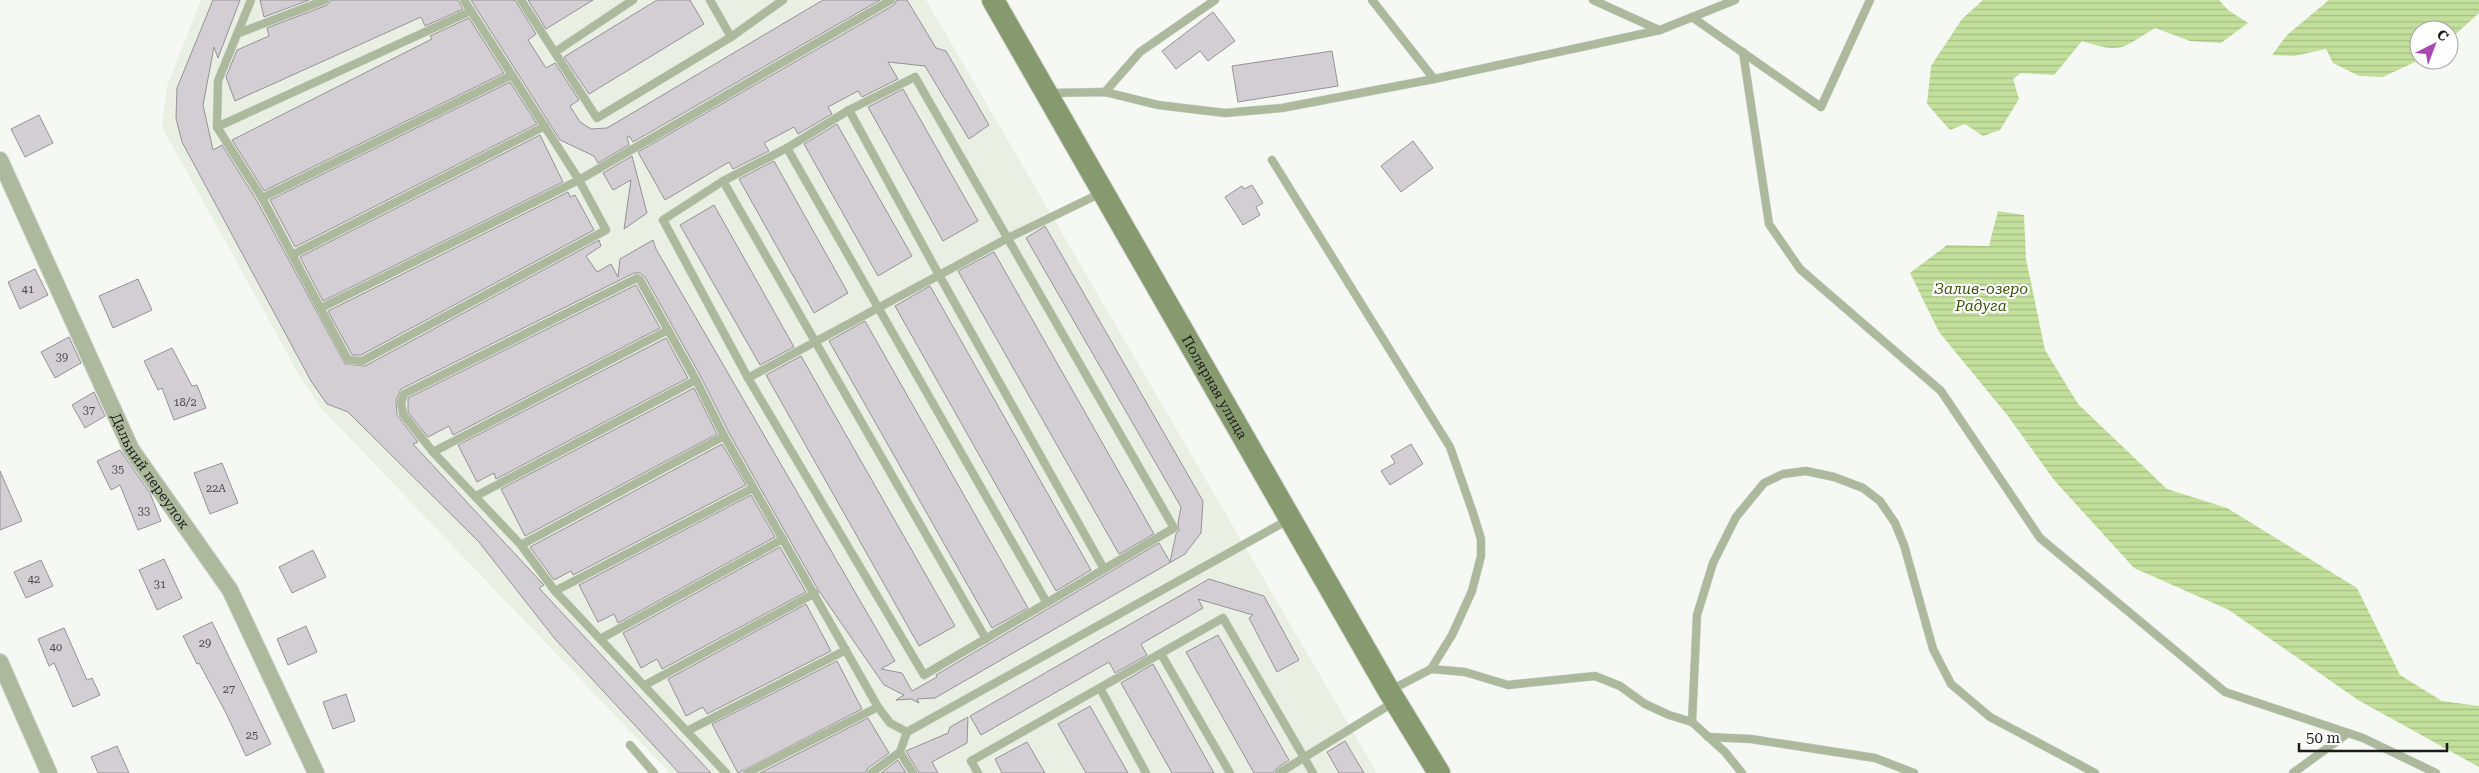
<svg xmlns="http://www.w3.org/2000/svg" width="2479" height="773" font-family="'Roboto Serif',serif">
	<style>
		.built { fill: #e9efe2 }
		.water { fill: url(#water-rules) }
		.building { fill: #d3ced3; stroke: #969297 }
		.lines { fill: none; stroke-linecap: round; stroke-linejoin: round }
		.lane-casing { stroke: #d3d6d0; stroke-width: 9 }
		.street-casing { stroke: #d3d6d0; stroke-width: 18 }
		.secondary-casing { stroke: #d3d6d0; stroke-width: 24 }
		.lane { stroke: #acb99c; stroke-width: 8 }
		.street { stroke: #acb99c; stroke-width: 16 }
		.secondary { stroke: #879a6f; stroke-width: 22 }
		.labels { text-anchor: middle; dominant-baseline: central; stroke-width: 4.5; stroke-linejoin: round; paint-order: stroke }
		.number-label { font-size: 11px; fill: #4a4949 }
		.street-label { font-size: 14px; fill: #1c1d1b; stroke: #fff }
		.water-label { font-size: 15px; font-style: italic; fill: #3d550b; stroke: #fff }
	</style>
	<defs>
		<pattern id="water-rules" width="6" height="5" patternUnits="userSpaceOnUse" patternTransform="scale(1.25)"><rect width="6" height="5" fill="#c2df9b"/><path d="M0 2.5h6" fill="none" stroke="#a6bf85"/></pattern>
	</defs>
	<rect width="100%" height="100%" fill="#f6f9f3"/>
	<polygon class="built" points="201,0 926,0 1377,773 670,773 322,409 303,382 162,127 167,86"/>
	<g class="water">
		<path d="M1983,0H2219L2228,10L2248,23L2221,43L2190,41L2155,28C2120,49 2123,54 2082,41L2054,75L2021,73L2013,79L2019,99L2000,130L1983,136L1965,124L1950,130L1927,104L1931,66L1962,19Z"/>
		<polygon points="2329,0 2479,0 2479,13 2449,40 2449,30 2419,30 2419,60 2383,77 2359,76 2333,63 2326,49 2294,56 2272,55 2287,35"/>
		<polygon points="1998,211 2024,215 2026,259 2045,350 2078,404 2167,489 2227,508 2357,588 2400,675 2442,701 2479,706 2479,767 2358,700 2229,610 2134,568 2054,480 2008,416 1939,332 1910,273 1947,245 1989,246"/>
	</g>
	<g class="building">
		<polygon points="213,0 240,0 218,58 214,47 203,105 213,150 222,145 257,201 345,364 365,366 599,240 601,246 586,256 597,272 611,264 618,277 620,259 653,240 656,249 895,661 881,669 902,673 912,691 937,677 936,675 1159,543 1170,562 1176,534 1179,530 1178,523 1181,507 1026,238 1042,228 1045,226 1203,501 1201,533 1185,554 935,698 917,699 919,703 911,699 896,700 904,695 884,685 817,588 729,433 701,377 645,277 640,273 634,273 401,389 396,400 397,415 418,442 413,444 542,583 544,585 539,588 711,773 679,773 555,639 479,542 348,412 327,404 311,381 182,142 176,118 177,88"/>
		<polygon points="260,0 309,0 264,17"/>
		<polygon points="331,0 458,0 463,9 425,26 421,17 235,101 226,77 237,50 269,36 267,28 327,5"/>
		<polygon points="471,0 515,0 536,34 528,40 546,68 555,63 579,100 570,106 580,122 591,129 607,128 823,0 880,0 633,142 629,136 627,137 629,145 598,163 594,156 560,140"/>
		<polygon points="528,0 593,0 546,29"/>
		<polygon points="657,0 690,0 704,24 589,94 564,57"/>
		<polygon points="897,0 907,0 936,48 946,51 989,125 969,139 925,66 888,62 898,79 862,97 858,91 828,107 832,114 798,134 794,127 764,143 769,151 733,169 729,162 665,200 638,152 894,5"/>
		<polygon points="1213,12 1235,41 1208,61 1200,51 1176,69 1162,51"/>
		<polygon points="469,18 504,73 264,191 232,140 432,39 430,36"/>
		<polygon points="1332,51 1338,86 1238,102 1232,66"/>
		<polygon points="510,82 537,124 295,247 270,200"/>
		<polygon points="903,89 978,221 943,241 868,107"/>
		<polygon points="39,115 53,143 25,157 11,129"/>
		<polygon points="837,124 912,256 878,276 804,144"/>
		<polygon points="540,135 563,182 323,301 300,257"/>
		<polygon points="1413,141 1433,168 1401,192 1381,166"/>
		<polygon points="632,156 647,213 624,229 631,180 613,190 603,173"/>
		<polygon points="774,161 848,293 814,313 739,179"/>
		<polygon points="1252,185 1263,203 1256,207 1260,215 1243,225 1225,197 1242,186 1244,189"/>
		<polygon points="568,192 570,197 575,195 594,230 361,355 352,355 328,311"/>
		<polygon points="714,205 794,347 760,365 680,225"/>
		<polygon points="994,252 1154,534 1119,554 958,271"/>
		<polygon points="35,269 48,295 20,309 8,282"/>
		<polygon points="138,279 152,310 113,328 99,296"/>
		<polygon points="636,285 660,328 453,435 449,426 428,437 408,412 408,398"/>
		<polygon points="930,286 1091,570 1056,591 895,306"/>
		<polygon points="865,321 1028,608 992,628 829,341"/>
		<polygon points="69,337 81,363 55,378 41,352"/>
		<polygon points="666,338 688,378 496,479 494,473 477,482 458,445"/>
		<polygon points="172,348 192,386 197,385 206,408 174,420 162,388 158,390 144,361"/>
		<polygon points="801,356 955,626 919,646 766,375"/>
		<polygon points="694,388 717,434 525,536 501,489"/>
		<polygon points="94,392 105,416 85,428 72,405"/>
		<polygon points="722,444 746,485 573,575 571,571 554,580 532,550 530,547"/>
		<polygon points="1411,444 1423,464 1390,485 1381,471 1395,463 1391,456"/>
		<polygon points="120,450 150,493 161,521 138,530 120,485 111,490 97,461"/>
		<polygon points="222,463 238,503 210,514 194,473"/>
		<polygon points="0,471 22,521 0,530"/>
		<polygon points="751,495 775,537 618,623 614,614 598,622 579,585"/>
		<polygon points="780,547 806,592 662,669 657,659 641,668 623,633"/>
		<polygon points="313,550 326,577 292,593 279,567"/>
		<polygon points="164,559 182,598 157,610 139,570"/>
		<polygon points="41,560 53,586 26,598 14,572"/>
		<polygon points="1209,579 1264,596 1299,660 1277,672 1249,618 1253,615 1198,599 1203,608 1141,644 1147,655 1115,673 1109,662 981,735 970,716"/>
		<polygon points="806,604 831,651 707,714 703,707 686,716 668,679"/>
		<polygon points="212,622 271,744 246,756 225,711 199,663 197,664 183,636"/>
		<polygon points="306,626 317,652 288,665 277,639"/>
		<polygon points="64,628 87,680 92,678 100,695 73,707 54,663 49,666 38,639"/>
		<polygon points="1218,635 1289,760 1276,769 1273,773 1254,773 1186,652"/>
		<polygon points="837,661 862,709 738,773 712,724"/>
		<polygon points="1153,664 1214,773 1172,773 1121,683"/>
		<polygon points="346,694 355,721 333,729 323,702"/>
		<polygon points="1090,706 1128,773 1086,773 1058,724"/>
		<polygon points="968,717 967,743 932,762 938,773 919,773 906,751 948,733 950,727"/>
		<polygon points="868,718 889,753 868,768 865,773 760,773"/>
		<polygon points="1345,741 1364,773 1339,773 1327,752"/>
		<polygon points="1027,742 1045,773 1002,773 995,759"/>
		<polygon points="117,746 129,773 98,773 91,757"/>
		<polygon points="898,760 906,773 881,773"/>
	</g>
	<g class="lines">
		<defs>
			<g id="lane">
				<polyline points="251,0 218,81 217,127 262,198 348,360 362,361 606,230 579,180 464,0"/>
				<polyline points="521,0 597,118 731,37 783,0"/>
				<polyline points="710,0 731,37"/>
				<polyline points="1372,0 1434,79"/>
				<polyline points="1593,0 1659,30"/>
				<polyline points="1692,17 1821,107 1870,0"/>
				<polyline points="239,33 325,0"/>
				<polyline points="555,52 633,0"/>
				<polyline points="1743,52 1769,224 1800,269 1941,391 2040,538 2225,692 2363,738 2436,773"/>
				<polygon points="915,77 1174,528 924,675 748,378 663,220 723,181 787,148 849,110"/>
				<polyline points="1105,92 1140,52 1215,0"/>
				<polyline points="1051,93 1105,92 1158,105 1225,113 1282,108 1434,79 1660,30 1735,0"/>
				<polyline points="849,110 939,275 1104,569"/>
				<polyline points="217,127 471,11"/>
				<polyline points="787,148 1047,603"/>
				<polyline points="1272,160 1450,447 1473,513 1481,539 1481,556 1472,591 1452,635 1431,669"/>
				<polyline points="723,181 986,639"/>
				<polyline points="262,198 512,75"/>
				<polyline points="292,255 545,126"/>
				<polyline points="321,308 579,180 891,0"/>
				<polyline points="748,378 1008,238 1101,193"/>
				<polyline points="433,452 668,330"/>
				<polyline points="476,496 696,380"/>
				<polyline points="521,545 724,436"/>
				<polyline points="555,591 753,488"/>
				<polyline points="600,639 783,539"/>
				<polyline points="1161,654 1230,773"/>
				<polyline points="645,685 815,593"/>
				<polyline points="1100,688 1146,773"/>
				<polyline points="1391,690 1431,669 1465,672 1508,685 1595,676 1620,686 1645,704 1669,715 1692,722 1725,752 1742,773"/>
				<polyline points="1692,722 1697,615 1713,563 1736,517 1764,483 1783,474 1806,471 1834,477 1863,488 1880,501 1895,523 1904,545 1933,649 1951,684 1990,717 2095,773"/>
				<polyline points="687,731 846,650"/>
				<polyline points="907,732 900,752 913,773"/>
				<polyline points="1708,737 1751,739 1875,758 1914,773"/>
				<polyline points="630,745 654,773"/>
				<polyline points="726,773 555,591 521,545 433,452 403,414 401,402 404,394 637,278 640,280 696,380 724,436 878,707 890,723 907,732 1288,520"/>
				<polyline points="747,773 878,707"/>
				<polyline points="871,773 900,752"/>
				<polyline points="978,773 971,761 1223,618 1313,773"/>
				<polyline points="1279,773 1394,702"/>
				<polyline points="2293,773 2348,733"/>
			</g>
			<g id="street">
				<path id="s1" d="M0,160L131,449L230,590L316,773"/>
				<polyline points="0,662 49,773"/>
			</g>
			<g id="secondary">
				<path id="s2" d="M993,0L1389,691L1439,773"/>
			</g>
		</defs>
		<use href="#lane" class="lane-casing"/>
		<use href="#street" class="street-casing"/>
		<use href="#secondary" class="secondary-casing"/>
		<use href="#lane" class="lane"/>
		<use href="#street" class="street"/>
		<use href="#secondary" class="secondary"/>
	</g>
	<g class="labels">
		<g class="number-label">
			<text x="28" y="289">41</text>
			<text x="62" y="357">39</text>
			<text x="185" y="402">18/2</text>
			<text x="89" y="410">37</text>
			<text x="118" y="469">35</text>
			<text x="216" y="488">22А</text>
			<text x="144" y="511">33</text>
			<text x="34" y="579">42</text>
			<text x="160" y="584">31</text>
			<text x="205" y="643">29</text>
			<text x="56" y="647">40</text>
			<text x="229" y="689">27</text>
			<text x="252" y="735">25</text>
		</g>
		<g class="street-label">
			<text stroke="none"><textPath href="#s2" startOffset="446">Полярная улица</textPath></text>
			<text stroke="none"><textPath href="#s1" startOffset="346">Дальний переулок</textPath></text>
		</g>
		<g class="water-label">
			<text x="1981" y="289">Залив-озеро<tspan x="1981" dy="17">Радуга</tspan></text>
		</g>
	</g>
	<g transform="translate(2434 45) rotate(42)"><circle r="24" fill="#ffffff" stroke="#a4a5a4"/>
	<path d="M0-4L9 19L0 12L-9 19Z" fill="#a848b0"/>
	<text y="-8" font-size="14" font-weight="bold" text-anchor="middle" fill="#1c1d1b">С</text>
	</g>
	<path d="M2299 743v8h148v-8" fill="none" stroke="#1c1d1b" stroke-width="2.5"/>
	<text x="2306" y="743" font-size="15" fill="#1c1d1b" stroke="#ffffff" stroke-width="4" paint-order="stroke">50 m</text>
</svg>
